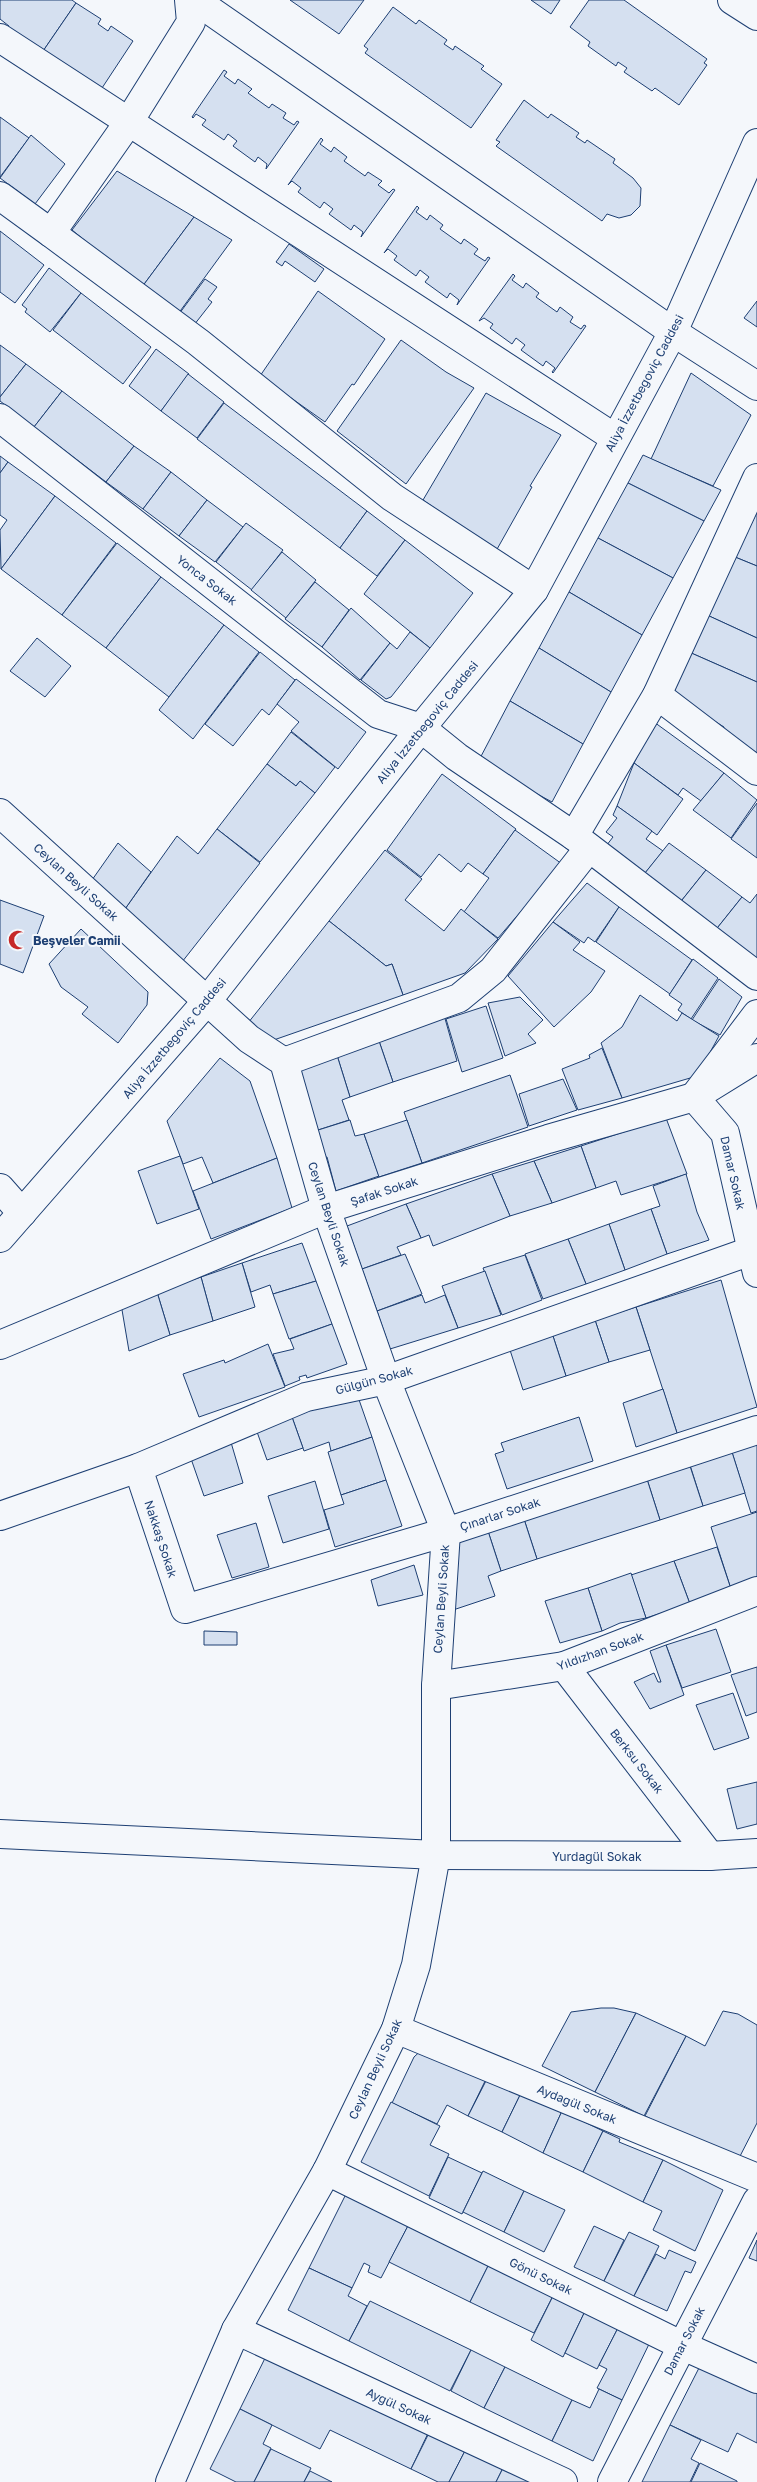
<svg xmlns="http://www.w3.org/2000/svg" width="757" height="2482" font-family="'Golos Text',sans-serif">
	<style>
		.building { fill: #d5e0f0; stroke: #1d3f73 }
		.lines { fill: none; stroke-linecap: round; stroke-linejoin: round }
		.minor-casing { stroke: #1d3f73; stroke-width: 30 }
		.minor { stroke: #f4f7fb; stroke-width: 28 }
		.labels { text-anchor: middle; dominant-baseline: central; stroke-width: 4; stroke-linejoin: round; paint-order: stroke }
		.street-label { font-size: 12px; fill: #1d3f73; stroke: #f4f7fb }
		.poi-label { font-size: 12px; font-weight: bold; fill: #1d3f73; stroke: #f4f7fb; text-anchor: start }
	</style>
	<rect width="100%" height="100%" fill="#f4f7fb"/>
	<g class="building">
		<polygon points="0,0 72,0 76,3 41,54 6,31 9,26 0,19"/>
		<polygon points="290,0 364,0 339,34"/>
		<polygon points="531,0 560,0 551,14"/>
		<polygon points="589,0 624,0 707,59 704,63 707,65 679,105 655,88 652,91 624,72 627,68 618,62 616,66 588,46 590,42 570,27"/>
		<polygon points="76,3 101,19 98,24 108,31 111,26 133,41 102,88 41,54"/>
		<polygon points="393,7 416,24 419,20 447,40 444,44 453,50 455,46 484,66 481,69 502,84 471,128 365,53 368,49 364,46"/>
		<polygon points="224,70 227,72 224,76 235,84 238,79 252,89 248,93 269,108 272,104 286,113 283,118 294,125 297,121 299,122 266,169 267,164 258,157 255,162 233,146 237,141 228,134 224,140 202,125 206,120 196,114 193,118 192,117"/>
		<polygon points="524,100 548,118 551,114 579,133 576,137 585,143 587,140 615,159 613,163 633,178 641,188 640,206 631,215 619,218 607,214 602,221 496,146 500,142 496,140"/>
		<polygon points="0,117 29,138 0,177"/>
		<polygon points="31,135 65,164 35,204 0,178"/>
		<polygon points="321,138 323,140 320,144 331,152 334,147 347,157 344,161 365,176 368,172 382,181 378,185 389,193 393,189 395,190 361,237 363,232 354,225 351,230 329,214 333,209 324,202 320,208 298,192 301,188 292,181 288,185"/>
		<polygon points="117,171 194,217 142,287 72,230"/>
		<polygon points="417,206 419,208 416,212 427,220 430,215 443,225 440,229 461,244 464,239 478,249 474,254 485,261 488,257 490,258 457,305 459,300 450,293 447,298 425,282 429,277 420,270 416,276 394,260 397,256 388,249 384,253"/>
		<polygon points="194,217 232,240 178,314 142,287"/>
		<polygon points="0,231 44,265 15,303 0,292"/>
		<polygon points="289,244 324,269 315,282 285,261 282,266 276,262"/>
		<polygon points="49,268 81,293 50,332 25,312 27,309 22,305"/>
		<polygon points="513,274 515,276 512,280 523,288 526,283 539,293 536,297 557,312 560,307 573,317 570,322 581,329 584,325 586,326 553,373 552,372 555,368 546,361 543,366 521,350 525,345 516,338 512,344 490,328 493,324 484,318 479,321"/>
		<polygon points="205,279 217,287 208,299 212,302 194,325 179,314"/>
		<polygon points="318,291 385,339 354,385 352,384 325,422 260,376"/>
		<polygon points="81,293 151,347 123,384 53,330"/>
		<polygon points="757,301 757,327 744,318"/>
		<polygon points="401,340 446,372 474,388 406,484 337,431"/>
		<polygon points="0,345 26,364 0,397"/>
		<polygon points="156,349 189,374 161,411 129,386"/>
		<polygon points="26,364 62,391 34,427 0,401 0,397"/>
		<polygon points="691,373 751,415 713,486 651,459"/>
		<polygon points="188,374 224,402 197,438 161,411"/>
		<polygon points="62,391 134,446 106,482 34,427"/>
		<polygon points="486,393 561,435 530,486 532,487 496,551 423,500"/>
		<polygon points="224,403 367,511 340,548 197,439"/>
		<polygon points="134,446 171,472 143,509 106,482"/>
		<polygon points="643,455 721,490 704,521 628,483"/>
		<polygon points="0,456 8,462 0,473"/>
		<polygon points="8,462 55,496 1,569 0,530 7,520 0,515 0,473"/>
		<polygon points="171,472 207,500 179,536 143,509"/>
		<polygon points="628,483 704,521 673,578 598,538"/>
		<polygon points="55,496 116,543 62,615 1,569"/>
		<polygon points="207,500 243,527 215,562 179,536"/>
		<polygon points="367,511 405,540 377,576 340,548"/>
		<polygon points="757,512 757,566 735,557"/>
		<polygon points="246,523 283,550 252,590 216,562"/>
		<polygon points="598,538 673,578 642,635 569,592"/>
		<polygon points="405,540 473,593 430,648 364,594"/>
		<polygon points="117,543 161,577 106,648 62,615"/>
		<polygon points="282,552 316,580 286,618 251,590"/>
		<polygon points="735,557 757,566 757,638 707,615"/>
		<polygon points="161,577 224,625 169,697 106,648"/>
		<polygon points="315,582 349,610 322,647 285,619"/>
		<polygon points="569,592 642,635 611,692 539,648"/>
		<polygon points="351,608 390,643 360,680 322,647"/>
		<polygon points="707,615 757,638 757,682 689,652"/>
		<polygon points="224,625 259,652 193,739 159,710"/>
		<polygon points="410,632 430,648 391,697 386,699 361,680 390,643 397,649"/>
		<polygon points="37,638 71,666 45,697 10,671"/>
		<polygon points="539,648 611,692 583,744 510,701"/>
		<polygon points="260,652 295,680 269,715 262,709 233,746 205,724"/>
		<polygon points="689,652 757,682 757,753 723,731 724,727 669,693"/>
		<polygon points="296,679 366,732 338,769 291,731 299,722 277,704"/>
		<polygon points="510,701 583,744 552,802 478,762"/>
		<polygon points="654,722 724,773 701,801 683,788 678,795 634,763"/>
		<polygon points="291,732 335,767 315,793 300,781 296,786 267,764"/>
		<polygon points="634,763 683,799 657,835 617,806"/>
		<polygon points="267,764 296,786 300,781 315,793 260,862 217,829"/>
		<polygon points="724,773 757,800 731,838 693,810"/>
		<polygon points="442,774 516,829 483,874 468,863 461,872 439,854 421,877 387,850"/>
		<polygon points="757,803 757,858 731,839"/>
		<polygon points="617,806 652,831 646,839 663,851 641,878 603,850 613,837 606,832 617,818 613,815"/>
		<polygon points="217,829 260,863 182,962 125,909 177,836 198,854"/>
		<polygon points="515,830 562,864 498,938 464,912 489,878 483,874"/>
		<polygon points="118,843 151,872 125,909 92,880"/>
		<polygon points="669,843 706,870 678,905 641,878"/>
		<polygon points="385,850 422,879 405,900 444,931 461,909 498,939 465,973 403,995 392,964 386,966 329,921"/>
		<polygon points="706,870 742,897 714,932 678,905"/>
		<polygon points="587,883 619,907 595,942 588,937 584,943 553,922"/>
		<polygon points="757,894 757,963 714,932 742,897 750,903"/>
		<polygon points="0,900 44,916 23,973 0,964"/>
		<polygon points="619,907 692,960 670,994 596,942"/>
		<polygon points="329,921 386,966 392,964 403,995 268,1042 248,1023"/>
		<polygon points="553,922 580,942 573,950 605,971 591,992 554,1027 508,976"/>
		<polygon points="81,929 148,992 147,1005 118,1043 82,1014 88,1007 61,987 49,964"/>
		<polygon points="693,959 718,978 691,1019 678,1010 682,1004 669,995"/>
		<polygon points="719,979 742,997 720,1035 692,1020"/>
		<polygon points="640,995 677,1021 682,1013 719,1036 697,1076 622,1098 601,1043 622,1027"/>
		<polygon points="520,997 543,1020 528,1034 536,1043 505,1056 488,1003"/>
		<polygon points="486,1006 503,1058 462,1072 446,1019"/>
		<polygon points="444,1015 457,1061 393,1082 378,1038"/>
		<polygon points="378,1038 393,1082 350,1097 336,1052"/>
		<polygon points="602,1048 622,1098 578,1110 562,1069 590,1058 589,1055"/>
		<polygon points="336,1052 350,1097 342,1100 349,1120 315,1131 292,1067"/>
		<polygon points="220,1058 250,1081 277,1158 213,1183 202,1157 183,1164 167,1121"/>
		<polygon points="510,1075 528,1127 422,1163 404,1112"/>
		<polygon points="563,1079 577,1110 529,1126 519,1094"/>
		<polygon points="666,1118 687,1174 621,1195 616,1181 596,1188 581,1146"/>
		<polygon points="350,1120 355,1136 364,1134 379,1176 336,1191 327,1157 324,1157 315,1131"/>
		<polygon points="407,1120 422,1163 379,1177 364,1134"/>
		<polygon points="581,1146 596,1188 552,1203 534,1161"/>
		<polygon points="180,1156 199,1209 157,1224 138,1171"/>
		<polygon points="277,1158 292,1208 211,1239 193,1191"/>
		<polygon points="534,1161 552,1203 510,1216 492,1174"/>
		<polygon points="492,1174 510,1216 433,1246 429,1235 421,1238 406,1204"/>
		<polygon points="686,1174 697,1212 709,1240 667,1254 651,1209 660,1206 653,1186"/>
		<polygon points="406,1204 421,1238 397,1247 401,1255 362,1269 347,1226"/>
		<polygon points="651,1209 667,1254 625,1270 609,1224"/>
		<polygon points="609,1224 625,1270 586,1284 568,1239"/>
		<polygon points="568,1239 586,1284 543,1299 525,1254"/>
		<polygon points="302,1243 316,1281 273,1294 270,1285 251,1292 242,1263"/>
		<polygon points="405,1254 422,1294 377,1311 362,1269"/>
		<polygon points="525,1255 542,1300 502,1315 483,1268"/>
		<polygon points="242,1263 255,1307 213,1321 201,1277"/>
		<polygon points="485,1271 501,1315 458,1328 442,1286"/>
		<polygon points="201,1277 213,1321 170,1335 157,1292"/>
		<polygon points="721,1280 757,1407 677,1433 636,1307"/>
		<polygon points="316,1281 332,1324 289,1339 273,1294"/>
		<polygon points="157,1292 170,1335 129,1351 121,1304"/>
		<polygon points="422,1295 425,1303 445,1295 458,1328 390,1349 377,1311"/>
		<polygon points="636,1307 650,1350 609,1362 595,1320"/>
		<polygon points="595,1320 609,1362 566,1376 552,1333"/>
		<polygon points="332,1324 347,1364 307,1378 306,1375 299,1377 300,1380 285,1386 273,1354 294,1349 290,1339"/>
		<polygon points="552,1333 566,1376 523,1390 509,1347"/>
		<polygon points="268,1344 285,1387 199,1417 183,1374 224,1360 225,1363"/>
		<polygon points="663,1389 677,1433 636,1447 623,1403"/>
		<polygon points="357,1394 372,1437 331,1451 329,1442 304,1451 292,1417"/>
		<polygon points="292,1417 303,1448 267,1460 256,1429"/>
		<polygon points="579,1417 593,1461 507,1489 495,1454 504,1451 501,1443"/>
		<polygon points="372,1437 386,1480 341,1495 328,1452"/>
		<polygon points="230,1439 243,1483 204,1496 189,1453"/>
		<polygon points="757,1441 757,1511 751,1513 731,1449"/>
		<polygon points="731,1449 745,1493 703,1506 689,1462"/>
		<polygon points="689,1463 703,1506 660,1520 646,1476"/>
		<polygon points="646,1476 660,1520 537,1559 523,1516"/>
		<polygon points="386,1480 402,1526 335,1547 324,1510 344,1504 341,1495"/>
		<polygon points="315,1481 329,1529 283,1543 268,1496"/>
		<polygon points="757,1512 757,1584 732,1592 711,1527"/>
		<polygon points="523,1516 537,1559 501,1571 487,1528"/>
		<polygon points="256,1523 269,1567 232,1578 217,1535"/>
		<polygon points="487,1528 501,1571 488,1576 495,1596 453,1610 452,1540"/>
		<polygon points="717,1547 732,1592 690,1604 674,1561"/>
		<polygon points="674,1561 690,1604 646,1618 631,1575"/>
		<polygon points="414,1565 423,1595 378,1606 371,1580"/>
		<polygon points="631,1573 646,1618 620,1623 602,1631 588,1588"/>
		<polygon points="588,1588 602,1631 560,1643 545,1601"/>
		<polygon points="716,1629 731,1672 682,1688 666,1645"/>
		<polygon points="204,1631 237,1632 237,1645 204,1645"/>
		<polygon points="666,1645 684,1695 650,1709 634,1682 654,1673 658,1682 661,1682 650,1651"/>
		<polygon points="757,1667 757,1712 746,1716 731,1675"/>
		<polygon points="733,1693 749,1738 714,1750 696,1705"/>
		<polygon points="757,1782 757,1824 737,1829 727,1789"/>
		<polygon points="601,2008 614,2008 636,2013 595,2092 542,2066 571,2012"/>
		<polygon points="723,2011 738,2014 757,2025 757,2123 737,2162 645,2116 686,2036 705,2046"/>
		<polygon points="636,2013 686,2036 644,2116 595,2092"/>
		<polygon points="427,2045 488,2075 468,2116 447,2105 437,2124 392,2103 414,2057"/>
		<polygon points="489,2075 522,2091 502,2132 468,2116"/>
		<polygon points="522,2091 562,2111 543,2153 502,2132"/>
		<polygon points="391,2102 440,2126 430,2145 449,2154 429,2196 361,2162"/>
		<polygon points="562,2111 603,2131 583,2172 543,2153"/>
		<polygon points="603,2131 620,2139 619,2142 663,2160 643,2202 583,2172"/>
		<polygon points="448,2157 482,2173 462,2214 429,2198"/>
		<polygon points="663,2160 723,2190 695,2251 653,2230 662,2211 643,2202"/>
		<polygon points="483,2171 524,2191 504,2232 463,2212"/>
		<polygon points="524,2191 565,2210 544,2252 504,2232"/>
		<polygon points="347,2192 410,2222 381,2278 368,2272 370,2266 364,2263 352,2288 309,2268"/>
		<polygon points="410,2222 491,2260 470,2302 389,2262"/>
		<polygon points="594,2226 624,2240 604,2281 574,2267"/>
		<polygon points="629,2232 659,2246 634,2296 604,2281"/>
		<polygon points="757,2240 757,2261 749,2258"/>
		<polygon points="669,2250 696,2262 691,2273 685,2271 667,2311 634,2296 656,2254 665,2259"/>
		<polygon points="491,2260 555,2292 534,2333 470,2302"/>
		<polygon points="309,2268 352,2288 348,2296 367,2306 349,2341 288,2310"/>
		<polygon points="555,2292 587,2307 563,2357 531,2340"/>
		<polygon points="370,2301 471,2350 450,2391 349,2341"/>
		<polygon points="587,2307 620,2324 597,2369 565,2353"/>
		<polygon points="620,2324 651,2340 622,2400 597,2388 607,2369 599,2365"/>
		<polygon points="270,2348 431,2427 411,2469 330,2430 320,2449 240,2409"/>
		<polygon points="471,2350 505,2367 484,2408 451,2391"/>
		<polygon points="701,2364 757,2391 757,2443 737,2433 728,2452 670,2425"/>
		<polygon points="505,2367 572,2400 552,2441 484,2408"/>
		<polygon points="599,2389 622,2400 593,2461 552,2441 572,2400 590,2408"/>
		<polygon points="240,2409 272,2425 263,2444 271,2448 254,2482 236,2482 210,2469"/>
		<polygon points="670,2425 701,2440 691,2459 699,2463 690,2482 642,2482"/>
		<polygon points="432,2427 468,2445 449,2482 438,2482 411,2469"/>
		<polygon points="468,2445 505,2464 496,2482 449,2482"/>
		<polygon points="271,2449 311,2468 304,2482 254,2482"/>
		<polygon points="700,2463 737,2481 737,2482 691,2482"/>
		<polygon points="505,2464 538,2482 496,2482"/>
		<polygon points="310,2471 332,2482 304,2482"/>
	</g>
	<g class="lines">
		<defs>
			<g id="minor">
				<polyline points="189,0 191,22 128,123 51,233 198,342 392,497 534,590"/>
				<polyline points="195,0 673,332 757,386"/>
				<polyline points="732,0 757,16"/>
				<polyline points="0,38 615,438"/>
				<polyline points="0,196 51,233"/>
				<polyline points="0,418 378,714 421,728 457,757 574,836 757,976"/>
				<polyline points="657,695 757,771"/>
				<polyline points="0,813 249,1039 284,1062 326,1209 386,1380 446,1532 436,1686 436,1855 416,1965 396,2029 327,2171 236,2330 170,2482"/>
				<polyline points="574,836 657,695 757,478"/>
				<polyline points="757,1014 694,1097 725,1133 757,1273"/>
				<polyline points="284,1062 459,998 493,970 589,848"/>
				<polyline points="0,1188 22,1213"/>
				<polyline points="0,1238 207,1001 421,728 534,590 673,332 757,143"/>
				<polyline points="0,1345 326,1209 548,1139 694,1097 757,1058"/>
				<polyline points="138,1468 185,1609 446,1532 757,1430"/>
				<polyline points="0,1516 138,1468 306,1397 386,1380 751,1251"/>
				<polyline points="564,1666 710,1856"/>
				<polyline points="436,1686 564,1666 757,1591"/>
				<polyline points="0,1834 436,1855 710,1856 757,1853"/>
				<polyline points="396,2029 757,2178"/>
				<polyline points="327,2171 681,2345 757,2379"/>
				<polyline points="236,2330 563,2482"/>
				<polyline points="612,2482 757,2201"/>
			</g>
		</defs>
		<use href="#minor" class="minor-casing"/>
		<use href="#minor" class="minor"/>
	</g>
	<defs>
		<symbol id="mosque-bare" viewBox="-9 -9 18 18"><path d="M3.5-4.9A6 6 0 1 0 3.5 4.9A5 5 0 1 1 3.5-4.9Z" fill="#c62828" stroke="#f4f7fb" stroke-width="2.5" paint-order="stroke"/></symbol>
	</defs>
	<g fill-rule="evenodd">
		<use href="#mosque-bare" x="4" y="926" width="28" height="28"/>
	</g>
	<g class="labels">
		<g class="street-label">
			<text transform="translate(644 383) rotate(-62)">Aliya İzzetbegoviç Caddesi</text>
			<text transform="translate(207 580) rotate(38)">Yonca Sokak</text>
			<text transform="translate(427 722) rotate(-51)">Aliya İzzetbegoviç Caddesi</text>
			<text transform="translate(76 882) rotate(42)">Ceylan Beyli Sokak</text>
			<text transform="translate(174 1038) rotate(-50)">Aliya İzzetbegoviç Caddesi</text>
			<text transform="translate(733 1173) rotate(77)">Damar Sokak</text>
			<text transform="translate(384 1191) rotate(-18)">Şafak Sokak</text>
			<text transform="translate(329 1214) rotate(72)">Ceylan Beyli Sokak</text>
			<text transform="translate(374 1380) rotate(-15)">Gülgün Sokak</text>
			<text transform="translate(500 1514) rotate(-18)">Çınarlar Sokak</text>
			<text transform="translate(161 1539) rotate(72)">Nakkaş Sokak</text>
			<text transform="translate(441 1599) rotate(-86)">Ceylan Beyli Sokak</text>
			<text transform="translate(600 1651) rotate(-20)">Yıldızhan Sokak</text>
			<text transform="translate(637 1761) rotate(52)">Berksu Sokak</text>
			<text x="597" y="1856">Yurdagül Sokak</text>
			<text transform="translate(375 2069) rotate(-65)">Ceylan Beyli Sokak</text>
			<text transform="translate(577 2104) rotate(22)">Aydagül Sokak</text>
			<text transform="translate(541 2276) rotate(26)">Gönü Sokak</text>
			<text transform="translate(684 2341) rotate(-63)">Damar Sokak</text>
			<text transform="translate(399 2406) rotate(25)">Aygül Sokak</text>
		</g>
		<g class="poi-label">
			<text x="33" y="940">Beşveler Camii</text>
		</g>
	</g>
</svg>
